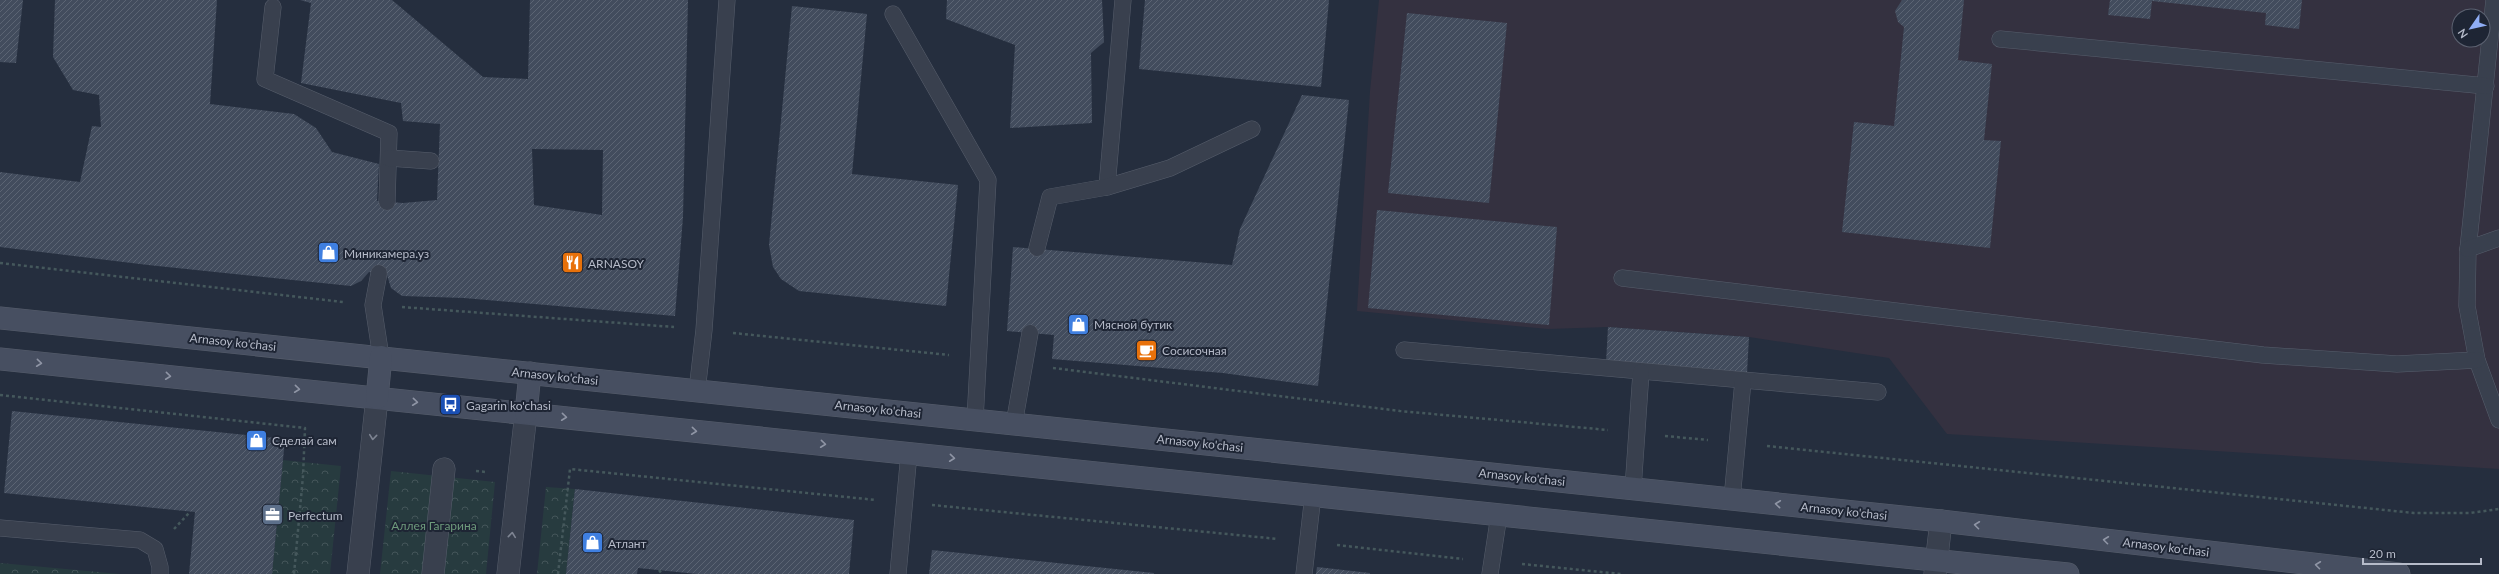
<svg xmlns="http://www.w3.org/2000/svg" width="2499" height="574" font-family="Lato,sans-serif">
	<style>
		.medical { fill: #343140; fill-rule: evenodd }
		.forest { fill: url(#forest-crowns) }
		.building { fill: url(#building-hatch); fill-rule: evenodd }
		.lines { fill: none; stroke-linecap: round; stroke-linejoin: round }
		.lane-casing { stroke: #575e6c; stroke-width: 17 }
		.street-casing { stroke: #575e6c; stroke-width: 23 }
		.secondary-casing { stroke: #575e6c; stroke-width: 23 }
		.path { stroke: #45585c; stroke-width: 2.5; stroke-dasharray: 3 3; stroke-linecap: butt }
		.lane { stroke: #39404e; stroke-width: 16 }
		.street { stroke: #39404e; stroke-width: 22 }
		.secondary { stroke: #474f61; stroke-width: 22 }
		.oneway { stroke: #8f95a5 }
		.oneway2 { stroke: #7e8492 }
		.labels { text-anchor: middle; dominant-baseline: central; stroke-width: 4; stroke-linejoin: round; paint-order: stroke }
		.poi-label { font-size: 12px; fill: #b6bbc9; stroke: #1e2534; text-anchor: start }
		.street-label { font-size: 12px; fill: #b6bbc9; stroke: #1e2534 }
		.park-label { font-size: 12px; fill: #6d9a7b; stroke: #1e2534 }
	</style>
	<defs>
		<pattern id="forest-crowns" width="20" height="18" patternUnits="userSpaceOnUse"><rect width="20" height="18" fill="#273b3f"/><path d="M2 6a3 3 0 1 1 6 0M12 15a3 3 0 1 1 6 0" fill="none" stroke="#445559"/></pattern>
		<pattern id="building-hatch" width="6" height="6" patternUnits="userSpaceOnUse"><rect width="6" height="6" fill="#424c5d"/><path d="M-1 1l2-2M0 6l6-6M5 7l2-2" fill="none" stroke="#5b6473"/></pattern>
	</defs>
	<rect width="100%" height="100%" fill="#252e3e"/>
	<path class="medical" d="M1379,0H2499V469L1947,434L1889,358L1749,337L1608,327L1548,329L1357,311L1370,91ZM2459,16H2483V40H2459Z"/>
	<g class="forest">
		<polygon points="283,460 341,466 330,574 272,574"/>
		<polygon points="391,471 495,482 486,574 380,574"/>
		<polygon points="546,487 575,489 566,574 537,574"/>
		<polygon points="0,563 120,574 0,574"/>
	</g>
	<g class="building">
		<polygon points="0,0 23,0 16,63 0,62"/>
		<path d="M55,0H217L210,104L294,114L316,128L332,152L379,164L377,201L403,203L437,200L440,124L403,121L401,103L301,83L311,3L300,0H392L483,77L528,79L530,0H688L683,217L675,316L464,298L402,296L391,288L387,275L369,272L361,281L351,286L148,265L0,247V172L80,182L92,126L101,127L99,95L73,90L53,57ZM532,149L603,150L602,215L534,205Z"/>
		<polygon points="947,0 1102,0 1104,42 1091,53 1092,123 1010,128 1015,45 946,19"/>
		<polygon points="1145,0 1329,0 1321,87 1139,69"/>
		<polygon points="1902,0 1964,0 1958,60 1992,64 1984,140 2001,141 1990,248 1842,232 1854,122 1894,126 1904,27 1898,22 1895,11"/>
		<polygon points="2110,0 2302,0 2299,29 2265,25 2266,13 2152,1 2150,19 2108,15"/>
		<polygon points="792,6 867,14 852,174 958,185 946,306 799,291 781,279 773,267 769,245"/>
		<polygon points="1407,13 1507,23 1489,203 1388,193"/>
		<polygon points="1302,95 1349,100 1318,386 1223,373 1052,359 1054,335 1007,331 1013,247 1232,265 1240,229"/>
		<polygon points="1377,210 1557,227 1549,325 1368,308"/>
		<polygon points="1608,327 1749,337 1747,373 1606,363"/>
		<polygon points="12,411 285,439 272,574 189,574 195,512 4,493"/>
		<polygon points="575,489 854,520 849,574 697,574 638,568 637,574 566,574"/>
		<polygon points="932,550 1154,573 1154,574 929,574"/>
		<polygon points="1317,567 1370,573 1370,574 1316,574"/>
	</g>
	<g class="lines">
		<defs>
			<g id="lane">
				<polyline points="2494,0 2468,249 2467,306 2477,360 2499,420"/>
				<polyline points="273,7 265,79 389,133 387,202"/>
				<polyline points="893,14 988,180 975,420"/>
				<polyline points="2000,39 2486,86"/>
				<polyline points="389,158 431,161"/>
				<polyline points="1107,187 1123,0"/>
				<polyline points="1037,248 1050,197 1107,187 1170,168 1252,129"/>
				<polyline points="2468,249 2499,238"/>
				<polyline points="379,273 373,305 381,357"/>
				<polyline points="1622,278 2263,355 2397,364 2477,360"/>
				<polyline points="1404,350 1878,392"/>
				<polyline points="697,391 704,330 727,0"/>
				<polyline points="1014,424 1030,333"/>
				<polyline points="1633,489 1641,372"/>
				<polyline points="1732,499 1743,381"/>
				<polyline points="0,528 140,540 155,549 160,567 160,574"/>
				<polyline points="898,574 909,453"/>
				<polyline points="1304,574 1313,495"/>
				<polyline points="1490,574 1499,515"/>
			</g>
			<g id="street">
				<polyline points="358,574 377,398"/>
				<polyline points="433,574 444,469"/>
				<polyline points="508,574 526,413"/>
				<polyline points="1935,574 1941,521"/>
			</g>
			<g id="secondary">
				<polyline points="0,318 1941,521 2399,574"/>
				<polyline points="0,359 2068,574"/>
				<polyline points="377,398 381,357"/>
				<polyline points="526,413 530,373"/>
			</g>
		</defs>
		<use href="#lane" class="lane-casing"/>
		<use href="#street" class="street-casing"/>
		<use href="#secondary" class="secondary-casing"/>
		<g class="path">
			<polyline points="0,263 343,302"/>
			<polyline points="402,307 674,327"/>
			<polyline points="733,333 949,355"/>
			<polyline points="1053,368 1400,411 1608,430"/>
			<polyline points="0,395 305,428 303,476 294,574"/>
			<polyline points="1665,436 1708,440"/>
			<polyline points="1767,446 2414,513 2470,513 2499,509"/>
			<polyline points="476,471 486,472"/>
			<polyline points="932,505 1278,539"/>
			<polyline points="174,529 190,512"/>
			<polyline points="1337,545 1463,559"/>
			<polyline points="1522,564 1621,574"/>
			<polyline points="659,570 662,574"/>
			<polyline points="558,574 570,469 876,500"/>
		</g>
		<use href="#lane" class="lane"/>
		<use href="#street" class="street"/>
		<use href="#secondary" class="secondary"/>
	</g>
	<defs><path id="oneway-chevron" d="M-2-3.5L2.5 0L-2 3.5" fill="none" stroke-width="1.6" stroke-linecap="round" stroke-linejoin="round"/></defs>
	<g class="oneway">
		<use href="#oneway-chevron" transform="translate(39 363) rotate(6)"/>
		<use href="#oneway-chevron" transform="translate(168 376) rotate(6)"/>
		<use href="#oneway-chevron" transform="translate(297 389) rotate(6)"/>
		<use href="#oneway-chevron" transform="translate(415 402) rotate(6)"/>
		<use href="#oneway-chevron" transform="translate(564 417) rotate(6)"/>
		<use href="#oneway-chevron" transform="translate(694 431) rotate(6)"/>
		<use href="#oneway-chevron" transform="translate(823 444) rotate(6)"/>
		<use href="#oneway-chevron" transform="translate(952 458) rotate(6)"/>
		<use href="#oneway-chevron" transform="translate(1778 504) rotate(-174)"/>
		<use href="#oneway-chevron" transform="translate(1977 525) rotate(-173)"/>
		<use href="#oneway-chevron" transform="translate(2106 540) rotate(-173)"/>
		<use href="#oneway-chevron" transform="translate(2318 565) rotate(-173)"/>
	</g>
	<g class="oneway2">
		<use href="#oneway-chevron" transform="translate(373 437) rotate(96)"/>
		<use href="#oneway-chevron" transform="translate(512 535) rotate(-84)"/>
	</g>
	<defs>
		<symbol id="shop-square" viewBox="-11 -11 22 22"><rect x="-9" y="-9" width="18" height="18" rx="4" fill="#3f7fe0" stroke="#1e2534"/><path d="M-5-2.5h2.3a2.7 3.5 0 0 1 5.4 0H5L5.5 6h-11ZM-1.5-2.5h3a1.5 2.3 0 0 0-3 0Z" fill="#fff"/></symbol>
		<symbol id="restaurant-square" viewBox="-11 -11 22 22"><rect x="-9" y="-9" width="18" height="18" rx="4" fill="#e8710a" stroke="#1e2534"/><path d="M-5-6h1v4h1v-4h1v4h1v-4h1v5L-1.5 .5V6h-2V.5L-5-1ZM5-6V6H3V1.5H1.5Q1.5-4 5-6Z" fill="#fff"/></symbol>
		<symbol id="cafe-square" viewBox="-11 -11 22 22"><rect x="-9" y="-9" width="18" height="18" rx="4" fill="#e8710a" stroke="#1e2534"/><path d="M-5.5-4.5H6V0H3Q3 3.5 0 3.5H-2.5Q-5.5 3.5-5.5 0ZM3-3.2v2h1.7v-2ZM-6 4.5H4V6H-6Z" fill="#fff"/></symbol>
		<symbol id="bus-square" viewBox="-11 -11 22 22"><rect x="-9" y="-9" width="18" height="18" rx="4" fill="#1a4fb4" stroke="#1e2534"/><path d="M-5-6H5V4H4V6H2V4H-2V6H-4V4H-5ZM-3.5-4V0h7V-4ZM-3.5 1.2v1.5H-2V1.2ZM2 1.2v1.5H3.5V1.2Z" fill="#fff"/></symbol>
		<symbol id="office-square" viewBox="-11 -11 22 22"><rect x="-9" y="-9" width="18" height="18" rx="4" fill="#5c6f8a" stroke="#1e2534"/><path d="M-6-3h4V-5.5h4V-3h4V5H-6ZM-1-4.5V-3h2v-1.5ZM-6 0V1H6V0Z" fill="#fff"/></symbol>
	</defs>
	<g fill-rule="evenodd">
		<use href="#shop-square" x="316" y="240" width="25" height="25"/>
		<use href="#restaurant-square" x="560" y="250" width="25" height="25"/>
		<use href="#shop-square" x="1066" y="312" width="25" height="25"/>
		<use href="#cafe-square" x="1134" y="338" width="25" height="25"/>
		<use href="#bus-square" x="438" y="392" width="25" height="25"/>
		<use href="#shop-square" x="244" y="428" width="25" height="25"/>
		<use href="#office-square" x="260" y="502" width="25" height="25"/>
		<use href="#shop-square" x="580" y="530" width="25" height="25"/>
	</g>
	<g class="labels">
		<g class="poi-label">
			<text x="344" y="253">Миникамера.уз</text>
			<text x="588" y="263">ARNASOY</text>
			<text x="1094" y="324">Мясной бутик</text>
			<text x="1162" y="350">Сосисочная</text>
			<text x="466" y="405">Gagarin ko'chasi</text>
			<text x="272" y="440">Сделай сам</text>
			<text x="288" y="515">Perfectum</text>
			<text x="608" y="543">Атлант</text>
		</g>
		<g class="street-label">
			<text transform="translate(233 342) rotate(6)">Arnasoy ko'chasi</text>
			<text transform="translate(555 376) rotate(6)">Arnasoy ko'chasi</text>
			<text transform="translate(878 409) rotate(6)">Arnasoy ko'chasi</text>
			<text transform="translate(1200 443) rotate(6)">Arnasoy ko'chasi</text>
			<text transform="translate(1522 477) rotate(6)">Arnasoy ko'chasi</text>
			<text transform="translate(1844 511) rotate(6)">Arnasoy ko'chasi</text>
			<text transform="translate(2166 547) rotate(7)">Arnasoy ko'chasi</text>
		</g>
		<g class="park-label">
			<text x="434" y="525">Аллея Гагарина</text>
		</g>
	</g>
	<g transform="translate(2471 28) rotate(236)"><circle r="19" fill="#1e2534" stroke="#5b6170"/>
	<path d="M0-3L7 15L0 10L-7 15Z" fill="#8fadf5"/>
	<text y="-6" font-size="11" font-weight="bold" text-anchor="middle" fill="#b6bbc9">N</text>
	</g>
	<path d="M2363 558v6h118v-6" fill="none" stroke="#b6bbc9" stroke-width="2"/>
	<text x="2369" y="558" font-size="12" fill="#b6bbc9" stroke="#1e2534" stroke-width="3" paint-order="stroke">20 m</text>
</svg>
